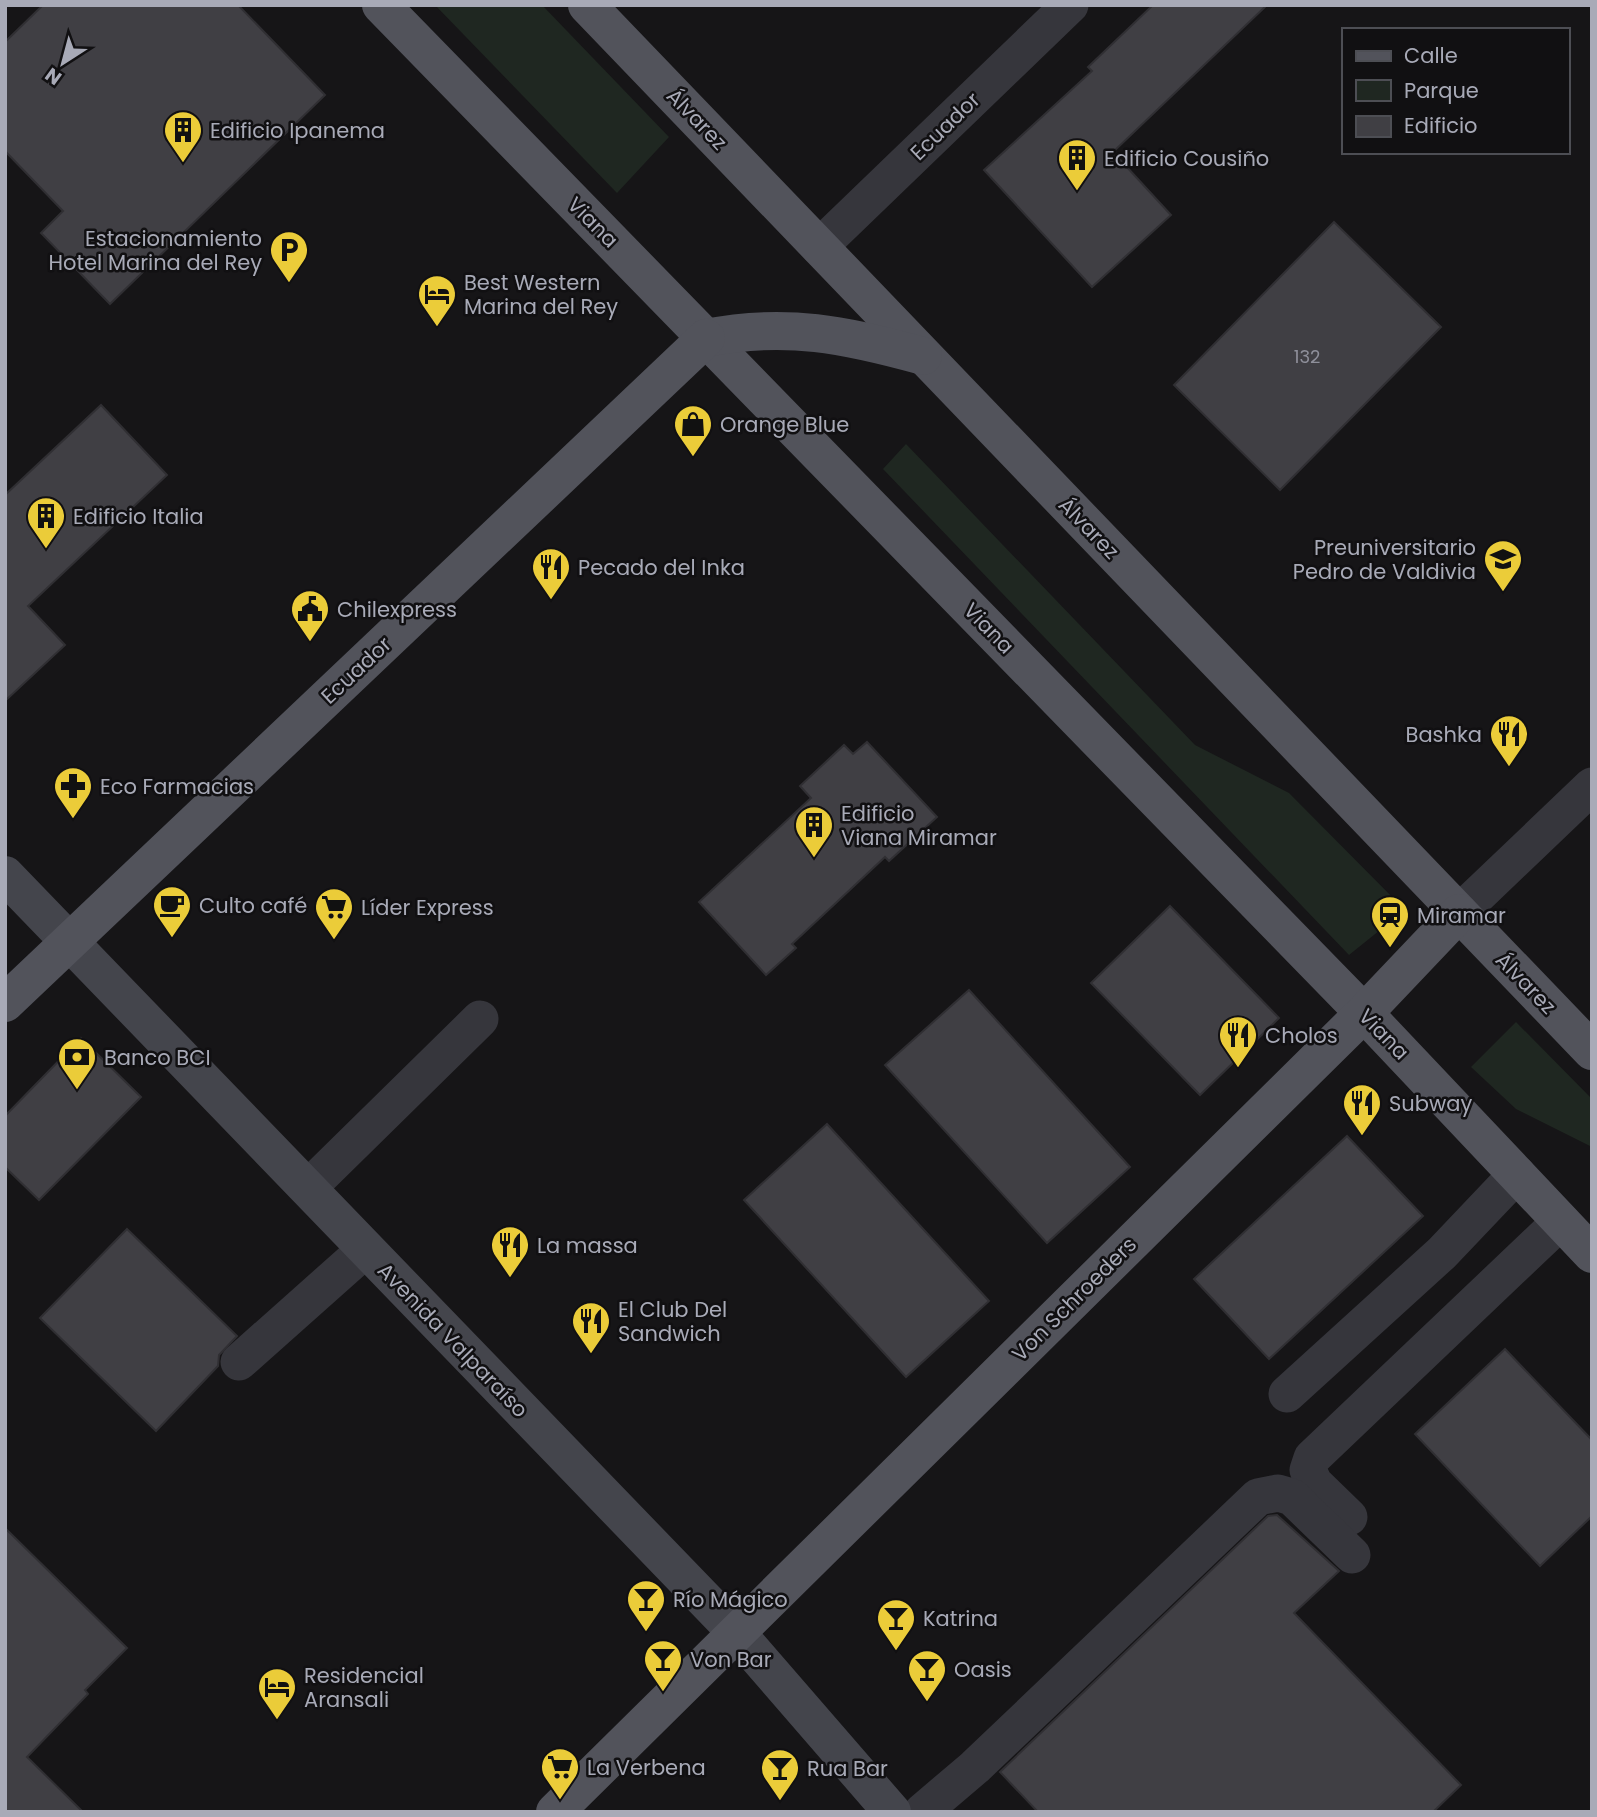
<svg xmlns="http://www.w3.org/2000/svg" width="1597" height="1817" font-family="Poppins,sans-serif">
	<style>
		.green { fill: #1f2721 }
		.building { fill: #403f44; stroke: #302f33; stroke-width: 2 }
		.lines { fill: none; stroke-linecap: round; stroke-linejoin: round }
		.street { stroke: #36363c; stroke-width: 37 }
		.secondary { stroke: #44454c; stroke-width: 38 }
		.primary { stroke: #52535b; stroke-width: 38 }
		.labels { text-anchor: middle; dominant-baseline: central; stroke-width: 5; stroke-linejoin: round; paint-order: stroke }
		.number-label { font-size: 18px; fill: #8e8f9a }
		.street-label { font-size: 21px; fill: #a8aab7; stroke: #111012 }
		.poi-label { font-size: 21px; fill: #a8aab7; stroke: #111012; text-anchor: start }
	</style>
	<rect width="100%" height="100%" fill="#161517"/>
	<g class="green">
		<polygon points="435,5 542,5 669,137 617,193"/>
		<polygon points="906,444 1195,745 1289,793 1405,910 1349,955 883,469"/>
		<polygon points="1516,1022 1592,1099 1592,1147 1516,1109 1471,1067"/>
	</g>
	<g class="building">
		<polygon points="43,5 238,5 325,95 110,304 41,233 63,211 5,151 5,42"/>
		<polygon points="1153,5 1267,5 1113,152 1171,215 1092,287 984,170 1092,71 1088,67"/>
		<polygon points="1334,222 1441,327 1280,490 1174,385"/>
		<polygon points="101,405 167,475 28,606 65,645 5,701 5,495"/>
		<polygon points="867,742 937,817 889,861 885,857 792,944 796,948 766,975 699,902 811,798 800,786 844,745 853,754"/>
		<polygon points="1170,906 1279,1018 1200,1095 1091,983"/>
		<polygon points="969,990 1130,1167 1047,1243 885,1065"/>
		<polygon points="81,1038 141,1097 39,1200 5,1167 5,1116"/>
		<polygon points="827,1124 989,1301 906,1377 744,1200"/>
		<polygon points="1347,1136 1423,1216 1269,1359 1194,1279"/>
		<polygon points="127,1229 237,1336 219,1355 218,1366 156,1431 40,1318"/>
		<polygon points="1505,1349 1592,1440 1592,1516 1540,1566 1415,1434"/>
		<polygon points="1277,1515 1339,1571 1294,1613 1461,1785 1433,1812 1038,1812 1000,1772 1268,1516"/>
		<polygon points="5,1528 127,1648 85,1690 88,1694 27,1757 83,1812 5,1812"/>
	</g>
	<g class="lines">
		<g class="street">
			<polyline points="819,247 1070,5"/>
			<polyline points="1459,913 1592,786"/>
			<polyline points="308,1188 480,1019"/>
			<polyline points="239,1362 366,1249"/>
			<polyline points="1287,1394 1442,1253 1517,1174"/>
			<polyline points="1349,1517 1314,1483 1308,1470 1312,1458 1561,1221"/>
			<polyline points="922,1812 975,1767 1258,1497 1278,1493 1292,1497 1352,1555"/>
		</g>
		<polyline class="secondary" points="5,875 736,1632 892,1812"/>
		<g class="primary">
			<polyline points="381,5 1364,1013 1592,1254"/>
			<polyline points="587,5 1592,1051"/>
			<path d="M706,338C786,322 847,335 923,356"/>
			<polyline points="5,1003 706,338"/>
			<polyline points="555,1812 1364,1013 1459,913"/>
		</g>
	</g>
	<defs>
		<symbol id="building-pin" viewBox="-11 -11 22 30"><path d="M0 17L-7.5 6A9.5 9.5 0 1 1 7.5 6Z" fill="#ebcc39" stroke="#111012"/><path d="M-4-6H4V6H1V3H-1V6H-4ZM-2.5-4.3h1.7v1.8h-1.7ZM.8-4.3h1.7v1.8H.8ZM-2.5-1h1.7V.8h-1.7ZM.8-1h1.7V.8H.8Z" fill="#111"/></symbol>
		<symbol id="parking-pin" viewBox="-11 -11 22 30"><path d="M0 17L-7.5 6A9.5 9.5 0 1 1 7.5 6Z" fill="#ebcc39" stroke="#111012"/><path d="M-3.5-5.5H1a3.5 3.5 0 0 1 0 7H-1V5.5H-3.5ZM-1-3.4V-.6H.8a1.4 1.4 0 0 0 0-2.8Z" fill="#111"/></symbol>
		<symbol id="hotel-pin" viewBox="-11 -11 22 30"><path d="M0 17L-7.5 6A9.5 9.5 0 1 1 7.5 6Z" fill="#ebcc39" stroke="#111012"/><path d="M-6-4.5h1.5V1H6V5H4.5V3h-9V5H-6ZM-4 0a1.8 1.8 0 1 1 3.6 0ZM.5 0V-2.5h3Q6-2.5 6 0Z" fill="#111"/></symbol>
		<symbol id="shop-pin" viewBox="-11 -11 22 30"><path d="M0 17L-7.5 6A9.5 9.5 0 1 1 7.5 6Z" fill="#ebcc39" stroke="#111012"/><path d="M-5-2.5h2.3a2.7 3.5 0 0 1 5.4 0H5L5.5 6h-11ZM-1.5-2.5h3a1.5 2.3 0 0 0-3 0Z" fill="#111"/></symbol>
		<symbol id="school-pin" viewBox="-11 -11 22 30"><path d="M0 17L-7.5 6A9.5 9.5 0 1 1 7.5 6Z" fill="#ebcc39" stroke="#111012"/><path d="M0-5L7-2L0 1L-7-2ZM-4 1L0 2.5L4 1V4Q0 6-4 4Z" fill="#111"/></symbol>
		<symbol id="restaurant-pin" viewBox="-11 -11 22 30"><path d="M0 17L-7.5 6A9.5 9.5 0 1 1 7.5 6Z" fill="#ebcc39" stroke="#111012"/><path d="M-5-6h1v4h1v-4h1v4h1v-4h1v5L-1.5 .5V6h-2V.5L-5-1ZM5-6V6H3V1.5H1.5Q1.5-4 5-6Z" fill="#111"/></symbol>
		<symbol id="civic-pin" viewBox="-11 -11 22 30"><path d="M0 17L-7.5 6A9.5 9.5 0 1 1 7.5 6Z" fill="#ebcc39" stroke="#111012"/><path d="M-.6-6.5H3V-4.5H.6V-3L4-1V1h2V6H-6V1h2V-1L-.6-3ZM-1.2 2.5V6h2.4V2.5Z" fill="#111"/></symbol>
		<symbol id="pharmacy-pin" viewBox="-11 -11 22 30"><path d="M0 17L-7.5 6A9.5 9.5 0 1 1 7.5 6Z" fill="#ebcc39" stroke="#111012"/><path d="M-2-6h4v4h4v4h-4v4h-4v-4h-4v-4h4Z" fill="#111"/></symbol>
		<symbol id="cafe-pin" viewBox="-11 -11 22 30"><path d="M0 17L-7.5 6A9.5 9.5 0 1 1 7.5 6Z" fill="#ebcc39" stroke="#111012"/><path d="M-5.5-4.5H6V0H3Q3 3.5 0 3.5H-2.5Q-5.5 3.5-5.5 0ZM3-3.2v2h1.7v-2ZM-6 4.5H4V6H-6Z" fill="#111"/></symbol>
		<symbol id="supermarket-pin" viewBox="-11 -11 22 30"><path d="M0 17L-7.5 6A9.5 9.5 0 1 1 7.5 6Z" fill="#ebcc39" stroke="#111012"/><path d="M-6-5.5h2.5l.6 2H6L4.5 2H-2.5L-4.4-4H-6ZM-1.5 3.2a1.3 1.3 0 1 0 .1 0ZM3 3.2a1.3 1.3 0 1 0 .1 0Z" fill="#111"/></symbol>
		<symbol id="station-pin" viewBox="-11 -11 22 30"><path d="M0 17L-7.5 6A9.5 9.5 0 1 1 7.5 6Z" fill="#ebcc39" stroke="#111012"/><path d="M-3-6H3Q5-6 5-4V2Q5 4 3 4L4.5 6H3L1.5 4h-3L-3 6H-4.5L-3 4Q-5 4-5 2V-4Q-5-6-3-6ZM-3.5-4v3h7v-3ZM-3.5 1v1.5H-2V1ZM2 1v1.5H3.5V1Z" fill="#111"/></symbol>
		<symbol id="bank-pin" viewBox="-11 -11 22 30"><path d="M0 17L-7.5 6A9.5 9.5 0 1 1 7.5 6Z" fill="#ebcc39" stroke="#111012"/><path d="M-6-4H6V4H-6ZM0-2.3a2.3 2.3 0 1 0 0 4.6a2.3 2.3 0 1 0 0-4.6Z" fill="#111"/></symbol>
		<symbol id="bar-pin" viewBox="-11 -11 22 30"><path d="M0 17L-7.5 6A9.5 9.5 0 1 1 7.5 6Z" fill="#ebcc39" stroke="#111012"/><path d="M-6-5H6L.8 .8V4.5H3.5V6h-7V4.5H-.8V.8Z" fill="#111"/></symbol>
	</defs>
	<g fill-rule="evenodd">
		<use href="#building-pin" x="161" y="108" width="44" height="60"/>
		<use href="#building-pin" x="1055" y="136" width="44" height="60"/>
		<use href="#parking-pin" x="267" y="228" width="44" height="60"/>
		<use href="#hotel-pin" x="415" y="272" width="44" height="60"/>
		<use href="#shop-pin" x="671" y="402" width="44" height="60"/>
		<use href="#building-pin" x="24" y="494" width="44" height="60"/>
		<use href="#school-pin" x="1481" y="537" width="44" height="60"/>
		<use href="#restaurant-pin" x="529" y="545" width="44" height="60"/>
		<use href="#civic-pin" x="288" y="587" width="44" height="60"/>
		<use href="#restaurant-pin" x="1487" y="712" width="44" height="60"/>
		<use href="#pharmacy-pin" x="51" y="764" width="44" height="60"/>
		<use href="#building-pin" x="792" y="803" width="44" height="60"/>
		<use href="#cafe-pin" x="150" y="883" width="44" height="60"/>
		<use href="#supermarket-pin" x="312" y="885" width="44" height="60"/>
		<use href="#station-pin" x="1368" y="893" width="44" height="60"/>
		<use href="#restaurant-pin" x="1216" y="1013" width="44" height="60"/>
		<use href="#bank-pin" x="55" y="1035" width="44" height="60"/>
		<use href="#restaurant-pin" x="1340" y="1081" width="44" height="60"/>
		<use href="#restaurant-pin" x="488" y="1223" width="44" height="60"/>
		<use href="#restaurant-pin" x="569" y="1299" width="44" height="60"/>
		<use href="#bar-pin" x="624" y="1577" width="44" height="60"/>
		<use href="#bar-pin" x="874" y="1596" width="44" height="60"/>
		<use href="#bar-pin" x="641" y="1637" width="44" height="60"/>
		<use href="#bar-pin" x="905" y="1647" width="44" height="60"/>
		<use href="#hotel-pin" x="255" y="1665" width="44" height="60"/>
		<use href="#supermarket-pin" x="538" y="1745" width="44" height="60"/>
		<use href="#bar-pin" x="758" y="1746" width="44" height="60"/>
	</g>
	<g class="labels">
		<g class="number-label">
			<text x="1307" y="356">132</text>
		</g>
		<g class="street-label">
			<text transform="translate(697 119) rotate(46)">Álvarez</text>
			<text transform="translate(945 126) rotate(-44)">Ecuador</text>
			<text transform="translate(593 222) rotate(45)">Viana</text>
			<text transform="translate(1089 528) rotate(46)">Álvarez</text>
			<text transform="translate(989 628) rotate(46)">Viana</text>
			<text transform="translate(356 670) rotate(-43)">Ecuador</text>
			<text transform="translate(1526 983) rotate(46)">Álvarez</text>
			<text transform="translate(1384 1034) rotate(46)">Viana</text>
			<text transform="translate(1074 1299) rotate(-45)">Von Schroeders</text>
			<text transform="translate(453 1340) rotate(46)">Avenida Valparaíso</text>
		</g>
		<g class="poi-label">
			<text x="210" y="130">Edificio Ipanema</text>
			<text x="1104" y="158">Edificio Cousiño</text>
			<text x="262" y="238" text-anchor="end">Estacionamiento<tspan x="262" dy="24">Hotel Marina del Rey</tspan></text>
			<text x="464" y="282">Best Western<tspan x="464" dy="24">Marina del Rey</tspan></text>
			<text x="720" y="424">Orange Blue</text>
			<text x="73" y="516">Edificio Italia</text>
			<text x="1476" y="547" text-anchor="end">Preuniversitario<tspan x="1476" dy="24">Pedro de Valdivia</tspan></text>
			<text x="578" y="567">Pecado del Inka</text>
			<text x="337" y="609">Chilexpress</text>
			<text x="1482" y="734" text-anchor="end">Bashka</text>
			<text x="100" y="786">Eco Farmacias</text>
			<text x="841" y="813">Edificio<tspan x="841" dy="24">Viana Miramar</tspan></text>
			<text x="199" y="905">Culto café</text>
			<text x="361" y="907">Líder Express</text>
			<text x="1417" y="915">Miramar</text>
			<text x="1265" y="1035">Cholos</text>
			<text x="104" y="1057">Banco BCI</text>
			<text x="1389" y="1103">Subway</text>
			<text x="537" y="1245">La massa</text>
			<text x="618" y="1309">El Club Del<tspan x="618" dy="24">Sandwich</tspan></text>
			<text x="673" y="1599">Río Mágico</text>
			<text x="923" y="1618">Katrina</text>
			<text x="690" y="1659">Von Bar</text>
			<text x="954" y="1669">Oasis</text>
			<text x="304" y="1675">Residencial<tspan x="304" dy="24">Aransali</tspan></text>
			<text x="587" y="1767">La Verbena</text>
			<text x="807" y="1768">Rua Bar</text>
		</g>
	</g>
	<rect width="1597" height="1817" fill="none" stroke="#a8aab7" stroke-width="14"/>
	<rect x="1342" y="28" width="228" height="126" fill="#111012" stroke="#4d4e54" stroke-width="2"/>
	<rect x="1356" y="51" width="35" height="10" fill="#52535b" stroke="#4d4e54" stroke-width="2"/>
	<text x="1404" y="63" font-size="21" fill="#a8aab7">Calle</text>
	<rect x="1356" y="80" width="35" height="21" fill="#1f2721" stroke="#4d4e54" stroke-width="2"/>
	<text x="1404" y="98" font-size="21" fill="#a8aab7">Parque</text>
	<rect x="1356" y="116" width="35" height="21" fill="#403f44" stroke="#4d4e54" stroke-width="2"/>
	<text x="1404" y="133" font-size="21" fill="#a8aab7">Edificio</text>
	<g transform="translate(63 63) rotate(216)" stroke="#111012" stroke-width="5" paint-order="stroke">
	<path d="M0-5L12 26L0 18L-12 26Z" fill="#a8aab7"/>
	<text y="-10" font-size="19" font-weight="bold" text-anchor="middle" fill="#a8aab7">N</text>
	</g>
</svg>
